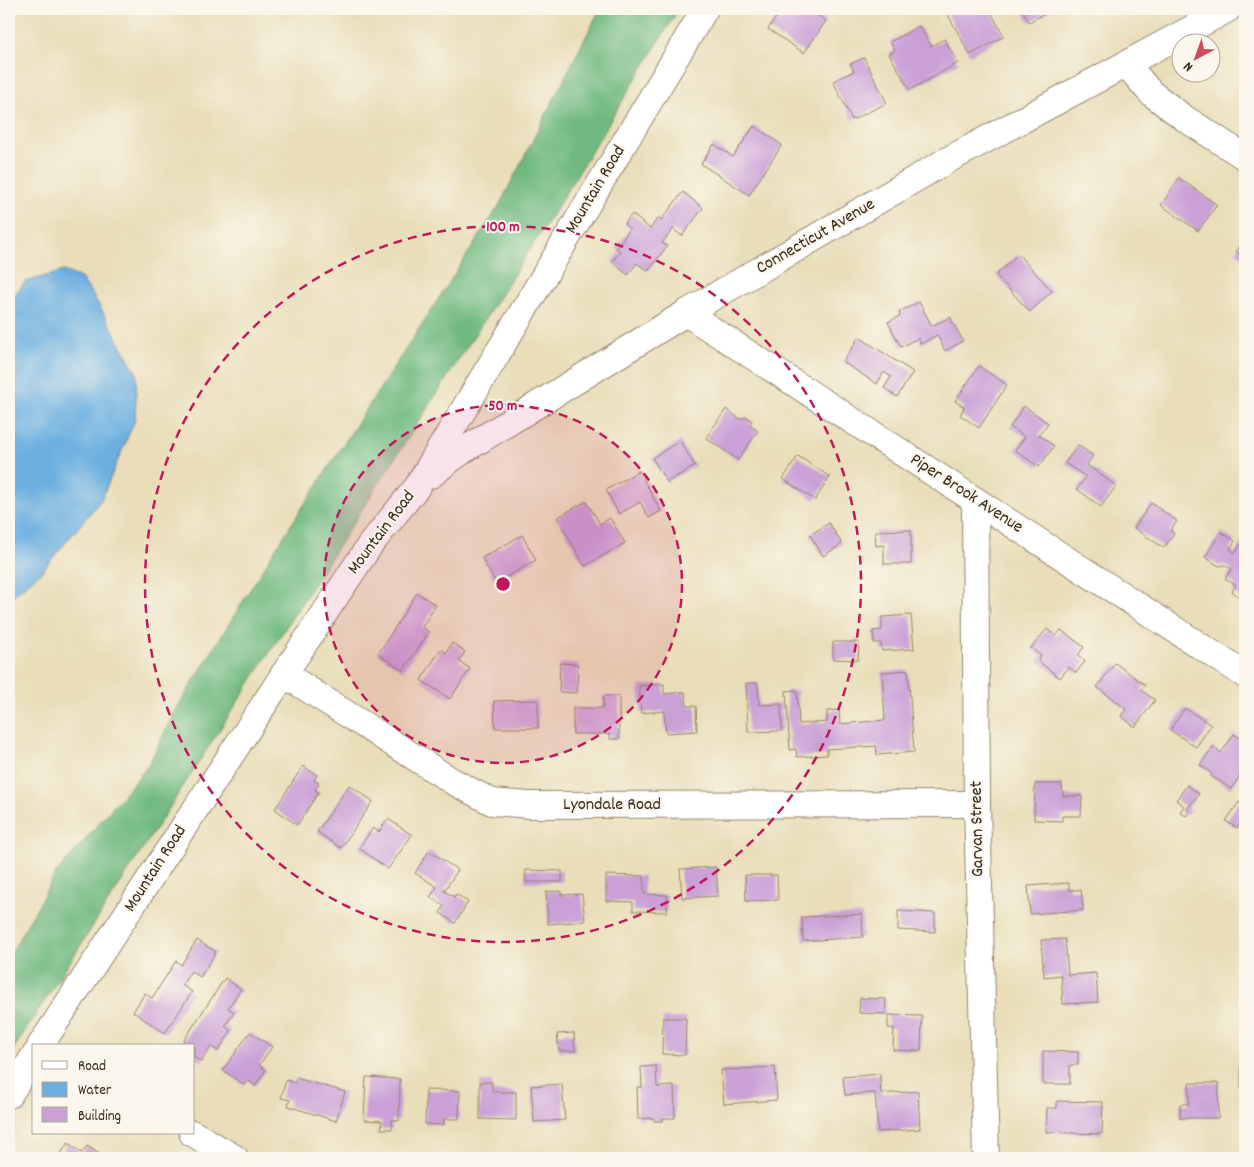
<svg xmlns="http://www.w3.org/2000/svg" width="1254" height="1167" font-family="Dekko,sans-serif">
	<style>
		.forest { fill: #70b980; stroke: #56724f }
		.water { fill: #6aafe0; stroke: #526c7f }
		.building { fill: #caa0d7 }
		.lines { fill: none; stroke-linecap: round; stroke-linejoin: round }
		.minor-casing { stroke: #92846c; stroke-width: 28 }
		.minor { stroke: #fff; stroke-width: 26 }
		.ring { fill: none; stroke: #c2185b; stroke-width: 2.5; stroke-dasharray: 9 6 }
		.labels { text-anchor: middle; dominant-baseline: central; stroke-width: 4; stroke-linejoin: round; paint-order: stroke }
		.street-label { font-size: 18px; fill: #3b2a1e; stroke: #fbf7ec }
		.centre { fill: #c2185b; stroke: #fbf7ec; stroke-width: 2.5 }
		.ring-label { font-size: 15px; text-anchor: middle; font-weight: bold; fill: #c2185b; stroke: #fbf7ec; stroke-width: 4; stroke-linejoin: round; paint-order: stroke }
	</style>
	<rect width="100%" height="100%" fill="#fbf7ec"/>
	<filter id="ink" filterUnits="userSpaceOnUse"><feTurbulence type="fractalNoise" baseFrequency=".02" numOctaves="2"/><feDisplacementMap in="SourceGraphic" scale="10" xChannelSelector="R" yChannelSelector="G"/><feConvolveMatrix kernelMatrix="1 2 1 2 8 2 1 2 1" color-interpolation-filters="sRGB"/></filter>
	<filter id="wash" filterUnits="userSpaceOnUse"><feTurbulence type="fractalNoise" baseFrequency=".0096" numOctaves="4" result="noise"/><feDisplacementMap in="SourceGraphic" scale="20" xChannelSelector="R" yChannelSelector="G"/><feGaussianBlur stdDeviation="1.12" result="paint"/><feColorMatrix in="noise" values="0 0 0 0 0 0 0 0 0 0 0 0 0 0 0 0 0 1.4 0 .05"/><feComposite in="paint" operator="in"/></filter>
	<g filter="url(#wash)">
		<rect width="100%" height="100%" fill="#e9deb9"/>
		<polygon class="forest" points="600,9 679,9 554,212 9,1056 9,957 55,875 148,766 177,708 276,548 499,206"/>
		<polygon class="water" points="64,271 81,278 99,305 137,374 135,420 101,500 42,571 9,599 9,302 25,282"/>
		<g id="blocks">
			<g class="building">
				<polygon points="782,9 809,9 826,21 804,53 768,29"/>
				<polygon points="955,9 989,9 1004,36 970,55 947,13"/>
				<polygon points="1022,9 1054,9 1029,22"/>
				<polygon points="919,26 931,46 944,39 958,63 910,90 889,54 895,50 890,42"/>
				<polygon points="864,58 887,103 852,120 833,81 854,71 850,64"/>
				<polygon points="754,126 782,145 749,195 701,164 714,144 733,157"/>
				<polygon points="1179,178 1217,205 1198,231 1161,205"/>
				<polygon points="683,192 703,208 682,236 673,229 662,243 667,246 648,271 637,263 628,275 612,262 620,251 616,248 630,229 624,224 632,214 650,229 658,218 661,220"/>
				<polygon points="1245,238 1245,258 1236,252"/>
				<polygon points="1018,254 1052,291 1030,312 996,275"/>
				<polygon points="919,302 932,326 950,317 963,341 945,351 937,335 921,344 918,338 901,347 888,322 900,316 899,312"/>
				<polygon points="859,337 913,372 897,397 884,388 891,377 884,372 877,384 843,362"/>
				<polygon points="979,366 1007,385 979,428 960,415 964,407 955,401"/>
				<polygon points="1024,406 1048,423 1039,435 1054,446 1039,467 1015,450 1025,437 1010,427"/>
				<polygon points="726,409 740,419 747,417 752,421 750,425 758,431 738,460 706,438"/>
				<polygon points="680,441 695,466 667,482 652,458"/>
				<polygon points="1078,445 1093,456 1087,465 1116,486 1101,507 1077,489 1086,477 1065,463"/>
				<polygon points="798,456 830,477 815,500 783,479"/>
				<polygon points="639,471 661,511 649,518 640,502 619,514 606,490"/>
				<polygon points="586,501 600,524 610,518 625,543 585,566 557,518"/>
				<polygon points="1151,503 1177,521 1170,531 1174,533 1164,548 1134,528"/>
				<polygon points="829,523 842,544 823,556 810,535"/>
				<polygon points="911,530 911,564 884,564 884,545 876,546 875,531"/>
				<polygon points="1221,532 1235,541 1230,549 1235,553 1241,544 1245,547 1245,600 1232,592 1236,585 1225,579 1232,569 1224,565 1219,566 1205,557"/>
				<polygon points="522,535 536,560 496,583 482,558"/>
				<polygon points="417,593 436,605 422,627 429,632 403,671 378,654"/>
				<polygon points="911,615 914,649 882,651 881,643 874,643 873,631 882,630 882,617"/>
				<polygon points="1047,629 1056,636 1061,630 1084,647 1078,655 1085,661 1076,673 1069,667 1060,678 1038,661 1041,656 1031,648"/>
				<polygon points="833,642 859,642 858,660 833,659"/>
				<polygon points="452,643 465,652 459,661 470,669 450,699 421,680 441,649 446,653"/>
				<polygon points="560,663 578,664 577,693 559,692"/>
				<polygon points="1115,663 1145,685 1141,690 1155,700 1135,727 1121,716 1126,709 1097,687"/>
				<polygon points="908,670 914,752 877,755 876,746 827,749 827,755 797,757 796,749 790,750 786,691 797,690 799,724 827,722 827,711 839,710 840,724 885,720 882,672"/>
				<polygon points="746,683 758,683 759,705 781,704 782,731 748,732"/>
				<polygon points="664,684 664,694 685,692 687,706 696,706 697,731 666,733 664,711 641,713 639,686"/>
				<polygon points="603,696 619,696 619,739 610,739 610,734 573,734 573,708 603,708"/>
				<polygon points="538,700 538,728 495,728 494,701"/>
				<polygon points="1185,708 1211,725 1196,747 1170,730"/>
				<polygon points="1234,734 1245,742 1245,768 1231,789 1211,776 1211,773 1200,765 1213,747 1221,753"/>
				<polygon points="303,766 317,775 314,780 319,784 315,790 319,792 297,825 275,809"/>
				<polygon points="1035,784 1062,784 1063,796 1082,796 1081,816 1062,816 1062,821 1034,820"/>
				<polygon points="349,785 373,801 341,848 317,832"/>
				<polygon points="1187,785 1199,794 1187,809 1190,811 1186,816 1180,812 1184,806 1176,800"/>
				<polygon points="1239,802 1245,807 1245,817 1237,828 1226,821"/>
				<polygon points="388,819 412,835 388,869 359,848 373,828 379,832"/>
				<polygon points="429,851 458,870 444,891 454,897 456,894 468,902 455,923 440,913 444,906 430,897 437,887 415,873"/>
				<polygon points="716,867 718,896 682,898 680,869"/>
				<polygon points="526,870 562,871 562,882 525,882"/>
				<polygon points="606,875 644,876 644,894 667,895 667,912 633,911 633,902 606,901"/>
				<polygon points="745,875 777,875 778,900 746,901"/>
				<polygon points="1069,883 1069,890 1081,890 1083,910 1030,914 1028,886"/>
				<polygon points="561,891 561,895 582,894 585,921 548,924 546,892"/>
				<polygon points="898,911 935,913 935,932 898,930"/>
				<polygon points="862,914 863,937 803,941 802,917"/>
				<polygon points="1065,939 1068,975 1096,973 1098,1002 1063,1004 1061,975 1044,977 1041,940"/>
				<polygon points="197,940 216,952 200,977 191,971 182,985 192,992 165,1033 133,1012 145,993 152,998 176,961 181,965"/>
				<polygon points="225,978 241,989 228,1008 234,1012 225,1026 231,1031 218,1051 211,1046 201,1062 194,1057 194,1046 180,1046"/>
				<polygon points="860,998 886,999 885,1014 859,1013"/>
				<polygon points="888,1015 922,1016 921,1051 893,1050 894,1028 888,1028"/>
				<polygon points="663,1018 686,1018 685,1055 662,1054"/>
				<polygon points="250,1032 272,1047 259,1065 266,1070 255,1086 248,1080 244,1085 223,1070"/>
				<polygon points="574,1033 575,1051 559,1051 557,1034"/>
				<polygon points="1043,1051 1078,1052 1078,1065 1070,1065 1070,1084 1043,1084"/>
				<rect x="1241" y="1062" width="4" height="26"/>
				<polygon points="656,1066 657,1087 674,1086 675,1118 663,1118 663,1121 654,1121 654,1118 638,1119 637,1087 642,1087 641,1067"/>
				<polygon points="775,1067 777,1100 724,1104 721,1070"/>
				<polygon points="880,1074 881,1094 918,1091 920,1129 878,1132 875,1093 845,1095 843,1077"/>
				<polygon points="366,1077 400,1079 399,1121 392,1120 392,1129 381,1129 382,1121 364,1120"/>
				<polygon points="296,1078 345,1092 336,1121 288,1106 290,1100 281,1098 286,1080 295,1083"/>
				<polygon points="480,1082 492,1082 492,1092 516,1092 516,1120 480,1119"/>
				<polygon points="1189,1083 1219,1083 1218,1118 1180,1118 1180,1104 1189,1104"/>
				<polygon points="562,1084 565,1120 534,1122 531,1086"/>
				<polygon points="426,1090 460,1091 459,1119 444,1119 444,1125 425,1124"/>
				<polygon points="1057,1101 1103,1102 1102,1134 1046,1132 1047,1108 1057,1108"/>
				<polygon points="68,1143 82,1153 87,1146 106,1158 58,1158"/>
			</g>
		</g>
	</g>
	<g filter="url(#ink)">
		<use href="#blocks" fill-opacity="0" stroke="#92846c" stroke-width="1"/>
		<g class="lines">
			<defs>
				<g id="minor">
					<polyline points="1126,64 1151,93 1184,118 1245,157"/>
					<polyline points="686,313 1245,675"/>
					<polyline points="431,475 446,463 464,450 686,313 946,161 1228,9"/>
					<polyline points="975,500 977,804 986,1158"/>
					<polyline points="284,674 452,781 492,802 529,805 977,804"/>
					<polyline points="40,1046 284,674 370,545 417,487 705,9"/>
					<polyline points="9,1095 34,1056"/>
					<polyline points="192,1133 235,1158"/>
				</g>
			</defs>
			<use href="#minor" class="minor-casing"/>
			<use href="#minor" class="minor"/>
		</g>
	</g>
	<circle cx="503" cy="584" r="179" fill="#c2185b" fill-opacity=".12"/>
	<g class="ring">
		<circle cx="503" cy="584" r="179"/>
		<circle cx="503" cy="584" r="358"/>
	</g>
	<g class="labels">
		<g class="street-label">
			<text transform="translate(596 190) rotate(-59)">Mountain Road</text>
			<text transform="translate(816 237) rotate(-30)">Connecticut Avenue</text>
			<text transform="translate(966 494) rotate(33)">Piper Brook Avenue</text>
			<text transform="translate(382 533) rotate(-53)">Mountain Road</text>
			<text x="612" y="805">Lyondale Road</text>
			<text transform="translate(978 829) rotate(-91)">Garvan Street</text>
			<text transform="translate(156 869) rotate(-57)">Mountain Road</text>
		</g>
	</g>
	<circle cx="503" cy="584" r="8" class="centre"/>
	<g class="ring-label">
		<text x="503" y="231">100 m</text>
		<text x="503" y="410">50 m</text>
	</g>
	<rect width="1254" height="1167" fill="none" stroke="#fbf7ec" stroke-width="30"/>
	<rect x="32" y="1044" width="162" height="90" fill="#fbf7ec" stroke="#aea59a"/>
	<rect x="42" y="1061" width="25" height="8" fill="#ffffff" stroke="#aea59a"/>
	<text x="78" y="1070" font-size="15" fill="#3b2a1e">Road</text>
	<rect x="42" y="1082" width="25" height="15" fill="#6aafe0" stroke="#aea59a"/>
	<text x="78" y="1094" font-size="15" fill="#3b2a1e">Water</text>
	<rect x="42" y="1107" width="25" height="15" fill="#caa0d7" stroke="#aea59a"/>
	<text x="78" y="1120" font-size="15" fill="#3b2a1e">Building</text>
	<g transform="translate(1196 58) rotate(221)"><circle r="24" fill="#fbf7ec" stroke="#aea59a"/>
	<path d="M0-4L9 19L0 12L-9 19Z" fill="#d1495b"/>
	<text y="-8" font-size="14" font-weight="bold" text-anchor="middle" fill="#3b2a1e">N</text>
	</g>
</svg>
